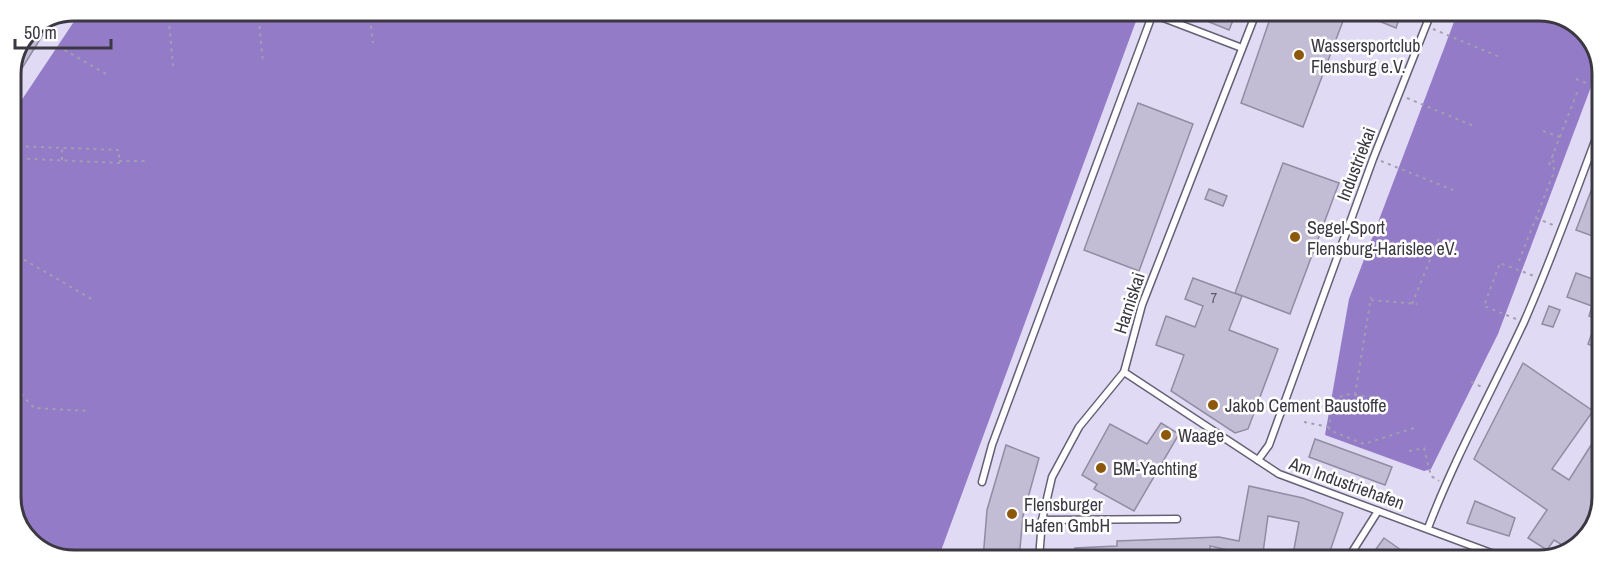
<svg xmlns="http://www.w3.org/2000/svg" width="1613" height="571" font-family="'Archivo Narrow',sans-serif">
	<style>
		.water { fill: #937bc7 }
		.building { fill: #c3bcd5; stroke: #928ba3; stroke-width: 1.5 }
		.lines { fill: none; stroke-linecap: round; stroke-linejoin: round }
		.lane-casing { stroke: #666076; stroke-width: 9 }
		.path { stroke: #a29db1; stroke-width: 2; stroke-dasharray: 3 4.5; stroke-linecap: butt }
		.lane { stroke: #fff; stroke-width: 6 }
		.poi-dot { fill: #8e580c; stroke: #fff; stroke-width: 2 }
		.labels { text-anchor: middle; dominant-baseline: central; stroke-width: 5; stroke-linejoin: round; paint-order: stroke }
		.number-label { font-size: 15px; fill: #5d5967 }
		.poi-label { font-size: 18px; fill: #3b3842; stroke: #fff; text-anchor: start }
		.street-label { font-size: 18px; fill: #3b3842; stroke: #fff }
		.rim { fill: none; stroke: #3b3842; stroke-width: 3 }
	</style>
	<rect width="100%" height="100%" fill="#e1daf4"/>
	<g class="water">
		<polygon points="81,11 1139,13 942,548 942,559 54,557 24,536 11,502 11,116"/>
		<polygon points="1457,14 1559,14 1589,35 1600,63 1498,334 1431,469 1424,471 1325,435 1349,299"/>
	</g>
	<g class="building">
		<polygon points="1187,13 1236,13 1229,30"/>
		<polygon points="1272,13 1346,13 1303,127 1241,103"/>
		<polygon points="1359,13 1401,13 1396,28"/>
		<polygon points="52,20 24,65 11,86 11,70 29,29"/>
		<polygon points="1138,103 1193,124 1139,271 1084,250"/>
		<polygon points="1283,163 1339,183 1290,314 1235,293"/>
		<polygon points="1601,165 1602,165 1601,239 1576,230"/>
		<polygon points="1209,189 1227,196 1223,206 1205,199"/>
		<polygon points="1576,273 1601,282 1600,349 1588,344 1597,319 1589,316 1592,306 1567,297"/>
		<polygon points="1193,278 1242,296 1229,330 1278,349 1248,429 1235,433 1171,391 1184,355 1156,345 1166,316 1195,327 1203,306 1185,299"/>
		<polygon points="1549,306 1560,310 1553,327 1542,324"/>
		<polygon points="1523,363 1593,411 1552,469 1569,480 1600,431 1599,503 1569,549 1554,540 1547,550 1528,538 1547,510 1474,459"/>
		<polygon points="1161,423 1179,434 1134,511 1094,489 1097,484 1082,475 1110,424 1147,444"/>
		<polygon points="1315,439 1392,467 1385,485 1309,457"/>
		<polygon points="1006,445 1039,458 1023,516 1019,559 983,559 987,510"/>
		<polygon points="1249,486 1303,498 1343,513 1327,560 1292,560 1299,522 1268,516 1262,560 1239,560 1241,553 1210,546 1211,560 1076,559 1075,548 1117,546 1117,541 1219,537 1239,541"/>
		<polygon points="1475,501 1515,518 1509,536 1467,523"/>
		<polygon points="1384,538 1415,560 1368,560"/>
	</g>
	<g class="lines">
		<defs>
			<g id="lane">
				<polyline points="1153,14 1242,48"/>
				<polyline points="1124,372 1279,474 1510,560"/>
				<polyline points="1258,460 1269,445 1373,159 1431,13"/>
				<polyline points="982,482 992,445 1153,13"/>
				<polyline points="1042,520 1177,519"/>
				<path d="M1428,528C1455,457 1492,391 1524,322C1553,256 1577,189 1602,122"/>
				<polyline points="1039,559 1042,520 1052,477 1079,427 1124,372 1142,305 1256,13"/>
				<polyline points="1347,560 1378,511"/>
			</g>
		</defs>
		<use href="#lane" class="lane-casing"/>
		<g class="path">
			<polyline points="168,11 173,66"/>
			<polyline points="258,11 263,62"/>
			<polyline points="369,11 373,43"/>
			<polyline points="1561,16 1564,17"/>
			<polyline points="1433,29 1502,58"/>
			<polyline points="58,46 106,74"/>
			<polyline points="1576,79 1602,89"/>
			<polyline points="1407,98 1476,127"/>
			<polyline points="1543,131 1560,137"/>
			<polyline points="11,146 119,150 119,163 11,158"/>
			<polyline points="62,160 62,148"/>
			<polyline points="119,161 145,161"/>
			<polyline points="1381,161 1453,190"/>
			<polyline points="1549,165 1578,90"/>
			<polyline points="1536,218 1553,225"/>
			<polyline points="11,252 95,301"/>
			<polyline points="1519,261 1554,172 1553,154"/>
			<polyline points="1371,300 1417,304"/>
			<polyline points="1412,304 1439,238"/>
			<polyline points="1516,319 1484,306 1500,263 1534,276"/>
			<polyline points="1471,382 1482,387"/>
			<polyline points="11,383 34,408 90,411"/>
			<polyline points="1355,395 1371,297"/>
			<polyline points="1372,397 1345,394 1332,402 1329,430 1364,444 1417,427"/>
			<polyline points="1304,422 1329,427"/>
			<polyline points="1409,451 1424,448 1431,476 1439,481"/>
		</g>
		<use href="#lane" class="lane"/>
	</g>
	<g class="poi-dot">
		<circle cx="1299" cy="55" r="6"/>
		<circle cx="1295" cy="237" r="6"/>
		<circle cx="1213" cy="405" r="6"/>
		<circle cx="1166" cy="435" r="6"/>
		<circle cx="1101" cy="468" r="6"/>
		<circle cx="1012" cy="514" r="6"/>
	</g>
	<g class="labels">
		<g class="number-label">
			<text x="1214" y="297">7</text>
		</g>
		<g class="poi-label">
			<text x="1311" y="45">Wassersportclub<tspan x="1311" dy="21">Flensburg e.V.</tspan></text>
			<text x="1307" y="227">Segel-Sport<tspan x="1307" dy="21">Flensburg-Harislee eV.</tspan></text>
			<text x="1225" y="405">Jakob Cement Baustoffe</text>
			<text x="1178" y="435">Waage</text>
			<text x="1113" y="468">BM-Yachting</text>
			<text x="1024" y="504">Flensburger<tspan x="1024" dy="21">Hafen GmbH</tspan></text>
		</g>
		<g class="street-label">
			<text transform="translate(1356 164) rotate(-69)">Industriekai</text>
			<text transform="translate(1129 303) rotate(-72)">Harniskai</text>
			<text transform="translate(1347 483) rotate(20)">Am Industriehafen</text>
		</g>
	</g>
	<path d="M0 0H1613V571H0ZM74 21H1539A53 53 0 0 1 1592 74V497A53 53 0 0 1 1539 550H74A53 53 0 0 1 21 497V74A53 53 0 0 1 74 21Z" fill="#fff" fill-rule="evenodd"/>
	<path class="rim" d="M74 21H1539A53 53 0 0 1 1592 74V497A53 53 0 0 1 1539 550H74A53 53 0 0 1 21 497V74A53 53 0 0 1 74 21Z"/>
	<path d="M15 39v9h96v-9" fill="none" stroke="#3b3842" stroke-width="3"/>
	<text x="24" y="39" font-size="18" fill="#3b3842" stroke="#ffffff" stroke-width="4.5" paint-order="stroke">50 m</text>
</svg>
